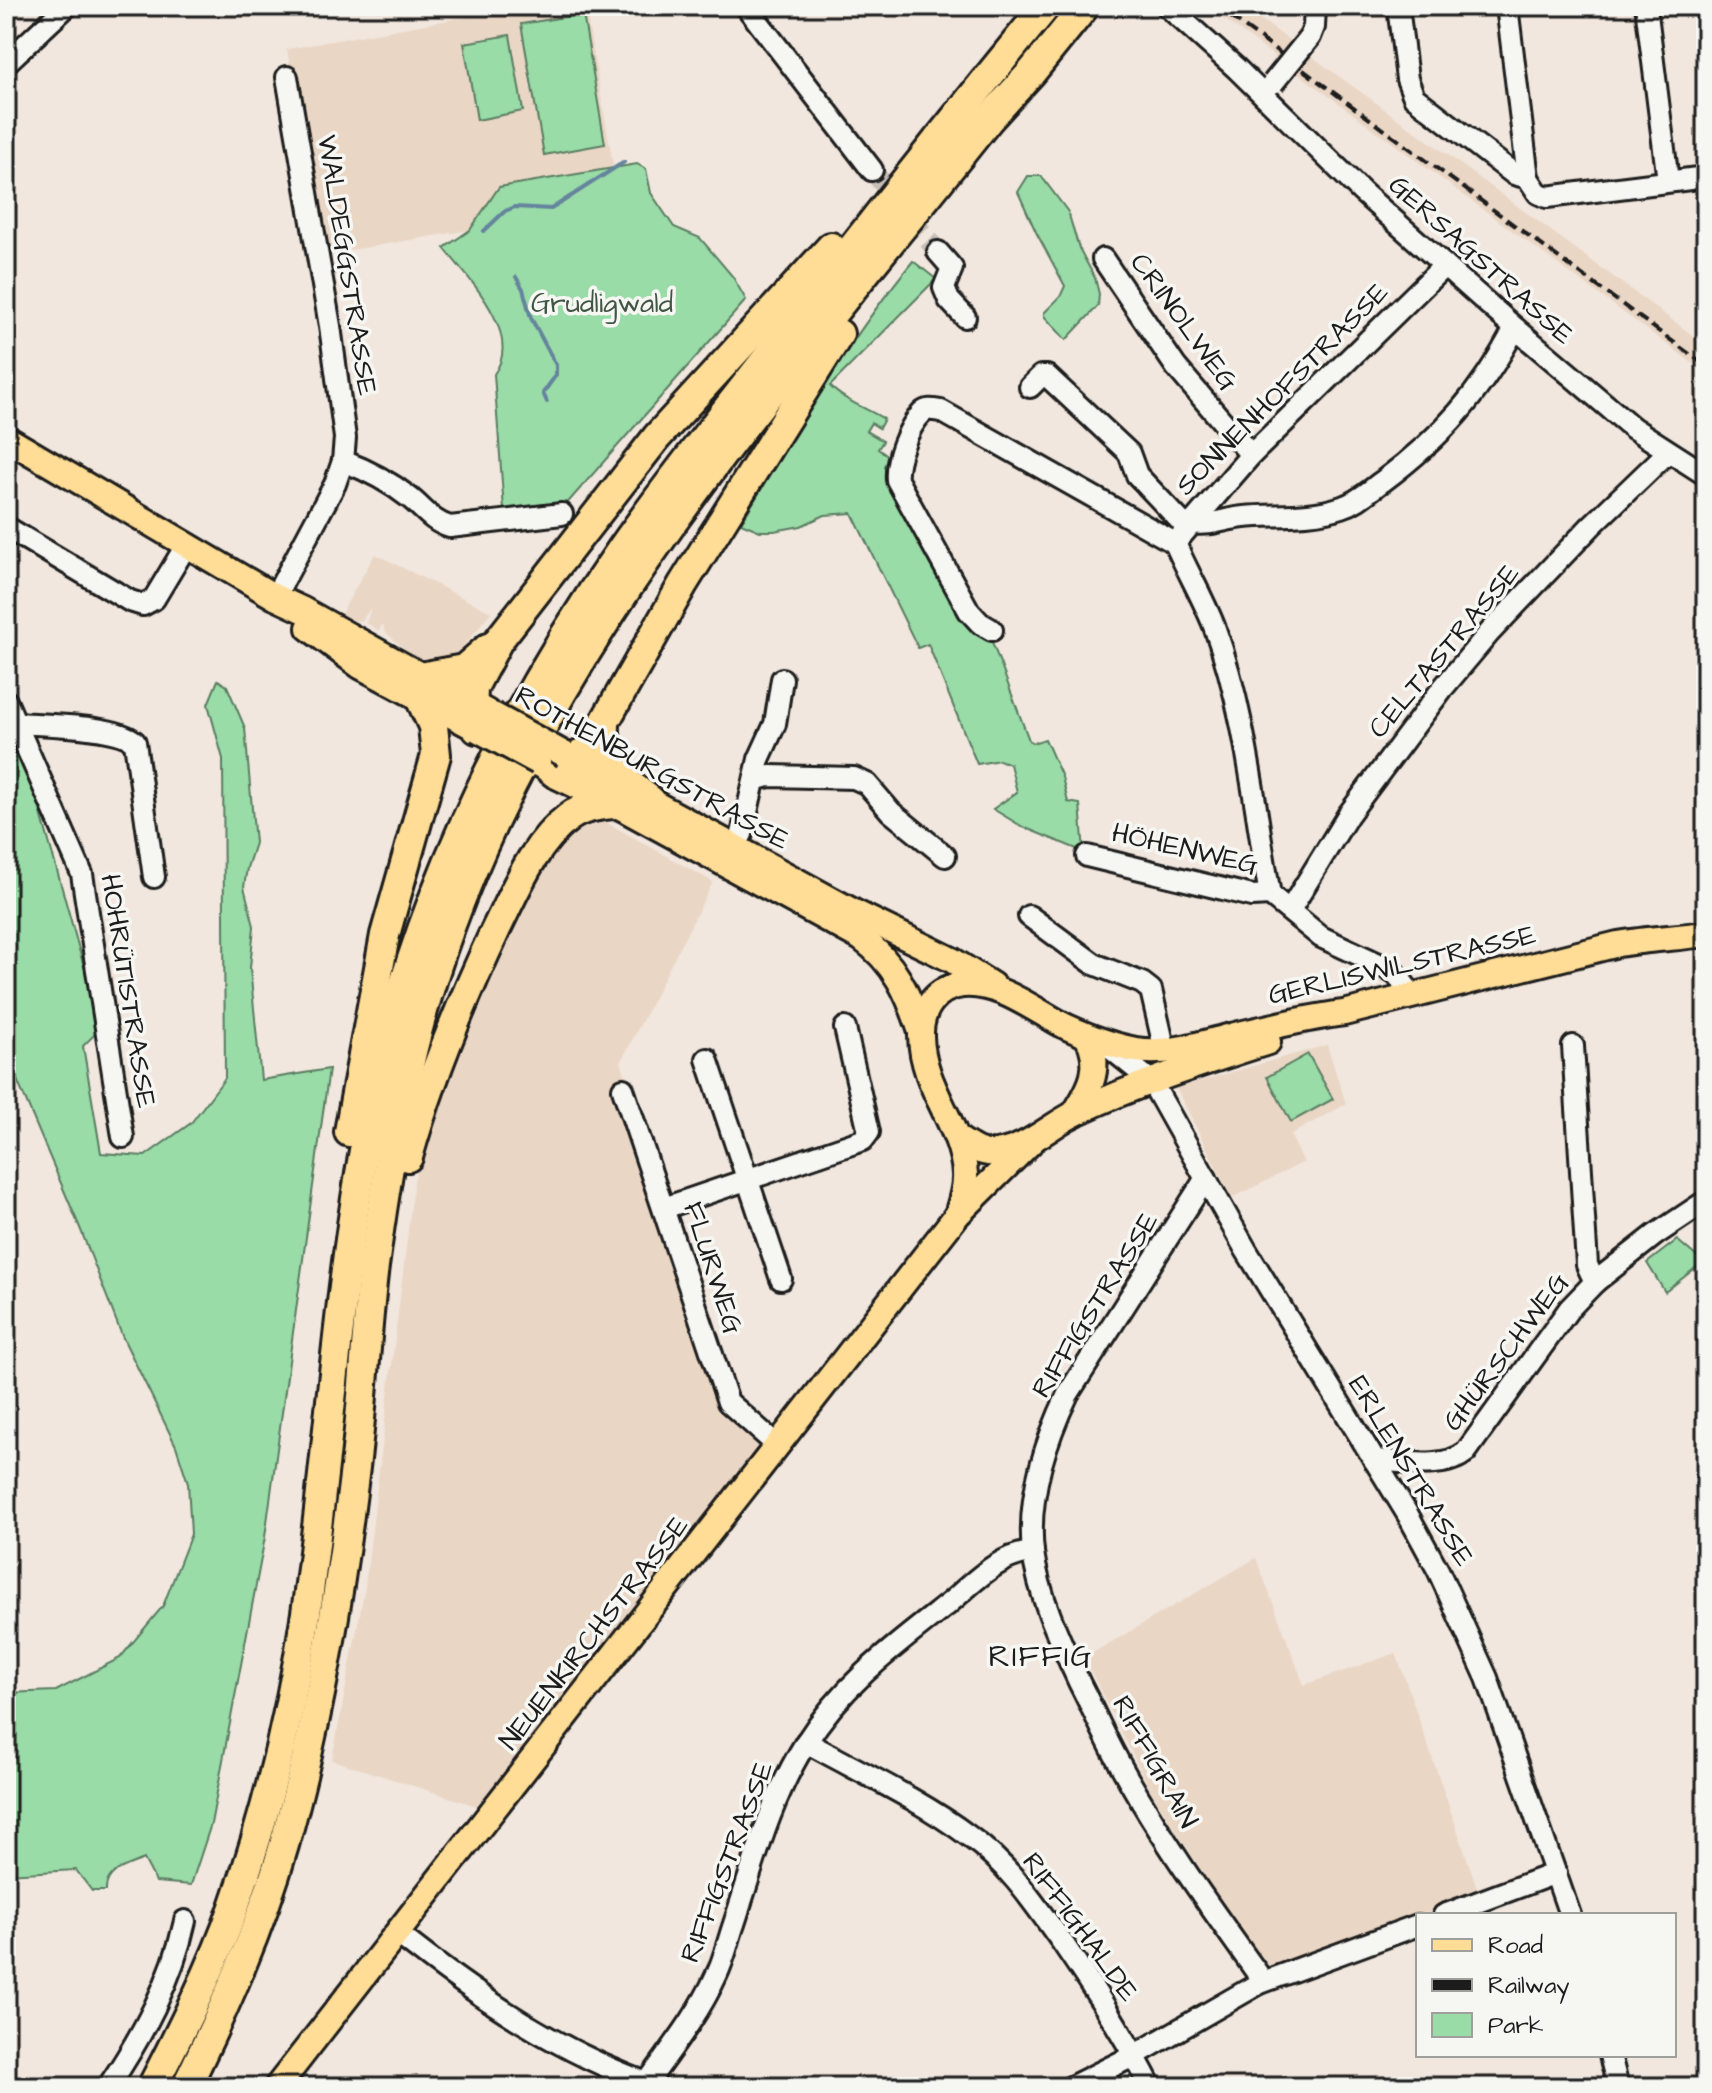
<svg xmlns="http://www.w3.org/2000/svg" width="1712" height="2093" font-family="'Architects Daughter',sans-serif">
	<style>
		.built { fill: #ead6c5 }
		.green { fill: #99dca7; stroke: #5a7c62; stroke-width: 2 }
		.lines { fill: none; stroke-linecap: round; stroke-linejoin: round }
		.stream { stroke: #65849d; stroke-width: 4 }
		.minor-tunnel { stroke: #c6beb7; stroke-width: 20; stroke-dasharray: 20 10; stroke-linecap: butt }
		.minor-casing { stroke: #1c1c1c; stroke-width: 26 }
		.major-casing { stroke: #1c1c1c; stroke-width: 30 }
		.highway-casing { stroke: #1c1c1c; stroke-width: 34 }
		.minor { stroke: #f6f6f2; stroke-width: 20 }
		.major { stroke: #ffdd96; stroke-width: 24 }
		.highway { stroke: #ffdd96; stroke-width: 28 }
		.rail { stroke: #1c1c1c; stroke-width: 4; stroke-dasharray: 12 6; stroke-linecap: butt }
		.minor-bridge-casing { stroke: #1c1c1c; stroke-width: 26; stroke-linecap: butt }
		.major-bridge-casing { stroke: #1c1c1c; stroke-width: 30; stroke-linecap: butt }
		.minor-bridge { stroke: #f6f6f2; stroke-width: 20 }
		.major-bridge { stroke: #ffdd96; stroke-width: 24 }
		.labels { text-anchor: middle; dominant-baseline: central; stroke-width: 7; stroke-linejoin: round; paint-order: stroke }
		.street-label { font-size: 28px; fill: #1c1c1c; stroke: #f6f6f2 }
		.park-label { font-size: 28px; fill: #425646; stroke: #f6f6f2 }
		.neighbourhood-label { font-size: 30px; letter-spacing: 2px; fill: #1c1c1c; stroke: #f6f6f2 }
	</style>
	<rect width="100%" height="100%" fill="#f1e7de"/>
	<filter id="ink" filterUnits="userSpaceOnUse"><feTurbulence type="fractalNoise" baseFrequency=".0125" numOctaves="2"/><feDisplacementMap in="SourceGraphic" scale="16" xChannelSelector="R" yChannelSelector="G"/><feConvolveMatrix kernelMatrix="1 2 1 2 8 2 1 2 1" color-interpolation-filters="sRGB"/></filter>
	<g filter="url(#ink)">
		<g class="built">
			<polygon points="526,6 585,6 614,169 499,187 470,230 321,255 287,49"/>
			<polygon points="1206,6 1242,6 1463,166 1706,345 1706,373"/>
			<polygon points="375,554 491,612 452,661 430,662 410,654 384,631 384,626 382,625 379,631 366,623 371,608 361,621 338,619"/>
			<polygon points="595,816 713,882 621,1062 738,1397 780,1430 480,1807 332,1760 365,1587 414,1181 445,1077 492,966 556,843"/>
			<polygon points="1327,1045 1346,1104 1290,1135 1304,1162 1232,1198 1176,1088"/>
			<polygon points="1256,1558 1304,1685 1396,1653 1480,1896 1426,1915 1418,1915 1418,1918 1281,1967 1269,1966 1233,1920 1152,1793 1084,1658"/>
		</g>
		<g class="green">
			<polygon points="583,14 605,144 544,155 521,24"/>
			<polygon points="510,35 523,111 477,120 464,43"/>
			<path d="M637,164L646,169L651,193L674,227L700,238L733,277L746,300L563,508L504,510L494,374C524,334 468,278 444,248L470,230L499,187Z"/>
			<polygon points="1028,176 1041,176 1068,212 1079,248 1095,278 1099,294 1098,306 1066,340 1044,316 1044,313 1060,297 1065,286 1036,232 1018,192"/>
			<path d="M913,261L936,279L830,386C843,400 866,408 884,419L879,428L871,423L866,431L883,441L878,449L889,457L884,466L901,498L989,634L1029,740L1033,743L1045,739L1062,777L1068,802L1080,804L1084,852L1023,827L993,809L1017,792L1010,764L999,760L977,764L928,644L918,648L852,513L825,515L801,526L774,531H760L741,523C795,433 846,342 913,261Z"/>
			<path d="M218,680L227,686L245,728L255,843L247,868L244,887L254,926L250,968L261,1080L329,1069L265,1537L211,1824L191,1885L156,1882L144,1859C128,1866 105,1870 106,1891H92L76,1870L6,1874V1693L56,1691L120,1658L163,1606L191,1534L188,1483L176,1446L123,1338L80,1228L6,1054V714L20,738L101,1028L83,1046L101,1153L145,1156L191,1123L225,1078L223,759L208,704Z"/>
			<polygon points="1308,1054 1333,1099 1291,1122 1267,1077"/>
			<polygon points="1677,1240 1703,1262 1665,1292 1647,1263"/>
		</g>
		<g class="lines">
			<g class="stream">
				<polyline points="484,231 505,211 515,207 551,209 624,162"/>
				<polyline points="516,277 523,289 531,318 556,365 556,375 543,393 547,402"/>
			</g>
			<polyline class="minor-tunnel" points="872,170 938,252"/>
			<defs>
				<g id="minor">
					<polyline points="746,6 872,170"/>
					<polyline points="1167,6 1236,68 1362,192 1515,328 1633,428 1706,475"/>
					<polyline points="1398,6 1407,79 1414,97 1514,174 1528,178 1538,193 1547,197 1706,177"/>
					<polyline points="1507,6 1528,178"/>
					<polyline points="1646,6 1668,181"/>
					<polyline points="1310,37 1314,27 1315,6"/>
					<polyline points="6,63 67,6"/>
					<polyline points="938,252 952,268 944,288 949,300 965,317"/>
					<polyline points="1103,259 1176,367 1251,455"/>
					<polyline points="1030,387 1041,376 1047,376 1129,453 1137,475 1187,528"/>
					<path d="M343,461C367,470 390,482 410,498C424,509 432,522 450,527L562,514"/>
					<path d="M1190,523C1213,526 1223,519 1244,517C1278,514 1308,518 1342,507C1358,502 1370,490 1383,481C1443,436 1480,394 1515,328"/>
					<polyline points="6,527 130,601 143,605 154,599 187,544"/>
					<polyline points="275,597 335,484 343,461 345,438 330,326 287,77"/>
					<path d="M992,630L980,623L969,611L897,480C895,461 908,427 922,413C927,408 934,410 941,411L1175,543"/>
					<polyline points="6,701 82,874 123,1137"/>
					<path d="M17,723C44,725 117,725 135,742L154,877"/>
					<polyline points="756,779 770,776 854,778 867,784 891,812 945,856"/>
					<polyline points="1087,856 1252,896 1270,895"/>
					<polyline points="728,861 742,834 759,759 775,724 782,679"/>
					<polyline points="1290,910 1348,815 1442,689 1490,632 1591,526 1668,452"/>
					<polyline points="1029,916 1094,964 1142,983 1151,990 1165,1051"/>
					<path d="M1413,996L1397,975L1381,965L1321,937L1270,895C1254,805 1246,713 1214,626C1203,598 1187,571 1175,543L1251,455L1444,266"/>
					<polyline points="1105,1044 1151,1081 1246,1250 1408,1515 1438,1570 1487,1678 1570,1915"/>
					<polyline points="1573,1046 1587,1265 1595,1282"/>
					<polyline points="707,1059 781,1279"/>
					<polyline points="623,1089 728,1402 778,1446"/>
					<path d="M1206,1178L1068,1394C1045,1442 1027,1498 1033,1552C1039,1598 1061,1643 1080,1684C1094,1711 1106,1740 1121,1766C1161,1839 1210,1907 1258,1974L1260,1983"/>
					<polyline points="664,1208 863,1140 869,1132 845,1028"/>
					<path d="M1374,1460C1401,1461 1443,1471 1466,1452L1569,1309L1595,1282L1655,1235L1706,1201"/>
					<path d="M806,1742C860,1772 921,1800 970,1837C1009,1865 1034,1903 1062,1942C1094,1989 1125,2036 1151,2087"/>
					<polyline points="1444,1915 1556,1873"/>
					<path d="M397,1933C476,1996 561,2054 658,2087"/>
					<polyline points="1610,2055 1618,2087"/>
					<path d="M647,2083C671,2049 699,2014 716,1976C724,1960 728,1941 734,1924C754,1863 770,1800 805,1744C843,1684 892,1648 947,1605C972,1584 999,1554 1033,1552"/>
					<path d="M108,2087C142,2036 172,1981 185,1921"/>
					<polyline points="1071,2087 1135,2055 1260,1983 1418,1925"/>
				</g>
				<g id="major">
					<polyline points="6,438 275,597 303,610 487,712"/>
					<polyline points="309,628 360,666 477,729"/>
					<polyline points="564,754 854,912 952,960 992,985"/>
					<path d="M538,762L554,775L615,804L861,938C895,963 908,993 921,1032"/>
					<path d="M1074,1114C1091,1088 1103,1066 1087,1036"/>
					<path d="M957,1138C969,1146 981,1155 996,1153C1028,1149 1050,1125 1078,1112C1139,1083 1203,1063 1268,1042"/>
					<path d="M957,1215C961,1202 966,1188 965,1174C962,1125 922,1088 921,1036C920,1011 935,988 962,985C999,981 1035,1011 1067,1027C1089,1037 1112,1046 1136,1050C1169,1055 1200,1044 1231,1036C1269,1027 1305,1018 1344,1013L1618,944C1647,939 1676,938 1706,934"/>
					<polyline points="277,2087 957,1215 1033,1140"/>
				</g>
				<g id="highway">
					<polyline points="420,677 464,669 488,648"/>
					<path d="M605,723C603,765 620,777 651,801"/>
					<polyline points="477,729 472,717 473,688 498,641 657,437 831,247"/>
					<path d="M538,762C563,766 575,763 592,744L683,584L839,334"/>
					<polyline points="349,1132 385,935 436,755 433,726 420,698"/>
					<path d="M408,1157C430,1078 461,1004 496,929C515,891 533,844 569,817C582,807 599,805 615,804"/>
					<path d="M152,2087C182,2029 212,1969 234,1907C267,1813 291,1712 306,1613C332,1433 339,1250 380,1072C425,881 511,707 623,547C668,483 716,423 764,362C856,242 950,123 1046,6"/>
					<path d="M186,2087C224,2009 260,1929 284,1845C320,1719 341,1588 356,1459C363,1397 366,1335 373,1274C383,1199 395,1122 413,1048C503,686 763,404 989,119L1031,73L1085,6"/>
				</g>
			</defs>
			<use href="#minor" class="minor-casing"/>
			<use href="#major" class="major-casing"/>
			<use href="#highway" class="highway-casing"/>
			<use href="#minor" class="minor"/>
			<use href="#major" class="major"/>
			<use href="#highway" class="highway"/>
			<polyline class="rail" points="1216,6 1706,366"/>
			<defs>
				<polyline id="minor-bridge" points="1273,83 1310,37"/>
				<g id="major-bridge">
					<polyline points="493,715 564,754"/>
					<polyline points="477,729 538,762"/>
				</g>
			</defs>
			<use href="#minor-bridge" class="minor-bridge-casing"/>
			<use href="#major-bridge" class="major-bridge-casing"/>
			<use href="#minor-bridge" class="minor-bridge"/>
			<use href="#major-bridge" class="major-bridge"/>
		</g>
	</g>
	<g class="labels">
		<g class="street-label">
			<text transform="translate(1481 260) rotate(42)">GERSAGSTRASSE</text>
			<text transform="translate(347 265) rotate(81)">WALDEGGSTRASSE</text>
			<text transform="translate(1184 322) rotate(54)">CRINOLWEG</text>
			<text transform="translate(1282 389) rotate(-45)">SONNENHOFSTRASSE</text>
			<text transform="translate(1444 651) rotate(-50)">CELTASTRASSE</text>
			<text transform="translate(652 768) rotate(29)">ROTHENBURGSTRASSE</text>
			<text transform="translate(1185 849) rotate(13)">HÖHENWEG</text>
			<text transform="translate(1402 965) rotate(-13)">GERLISWILSTRASSE</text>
			<text transform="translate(128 991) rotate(81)">HOHRÜTISTRASSE</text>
			<text transform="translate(713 1268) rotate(72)">FLURWEG</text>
			<text transform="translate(1095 1305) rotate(-58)">RIFFIGSTRASSE</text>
			<text transform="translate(1506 1352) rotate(-53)">GHÜRSCHWEG</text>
			<text transform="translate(1411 1471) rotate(59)">ERLENSTRASSE</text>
			<text transform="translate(594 1633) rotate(-52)">NEUENKIRCHSTRASSE</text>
			<text transform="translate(1155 1762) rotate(61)">RIFFIGRAIN</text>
			<text transform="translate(727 1862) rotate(-69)">RIFFIGSTRASSE</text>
			<text transform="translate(1080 1927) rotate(54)">RIFFIGHALDE</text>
		</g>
		<g class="park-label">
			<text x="602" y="303">Grudligwald</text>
		</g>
		<g class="neighbourhood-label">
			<text x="1041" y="1657">RIFFIG</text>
		</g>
	</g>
	<rect width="1712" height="2093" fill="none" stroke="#f6f6f2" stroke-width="32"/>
	<rect x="16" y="16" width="1680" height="2061" fill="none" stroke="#1c1c1c" stroke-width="3" filter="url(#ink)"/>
	<rect x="1416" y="1913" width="260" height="144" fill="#f6f6f2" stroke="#9f9f9c" stroke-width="2"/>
	<rect x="1432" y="1939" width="40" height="12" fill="#ffdd96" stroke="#9f9f9c" stroke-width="2"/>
	<text x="1488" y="1953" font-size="24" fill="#1c1c1c">Road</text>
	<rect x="1432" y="1979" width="40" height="12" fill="#1c1c1c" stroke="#9f9f9c" stroke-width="2"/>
	<text x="1488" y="1993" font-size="24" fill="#1c1c1c">Railway</text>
	<rect x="1432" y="2013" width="40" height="24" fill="#99dca7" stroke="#9f9f9c" stroke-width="2"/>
	<text x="1488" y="2033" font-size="24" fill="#1c1c1c">Park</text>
</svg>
